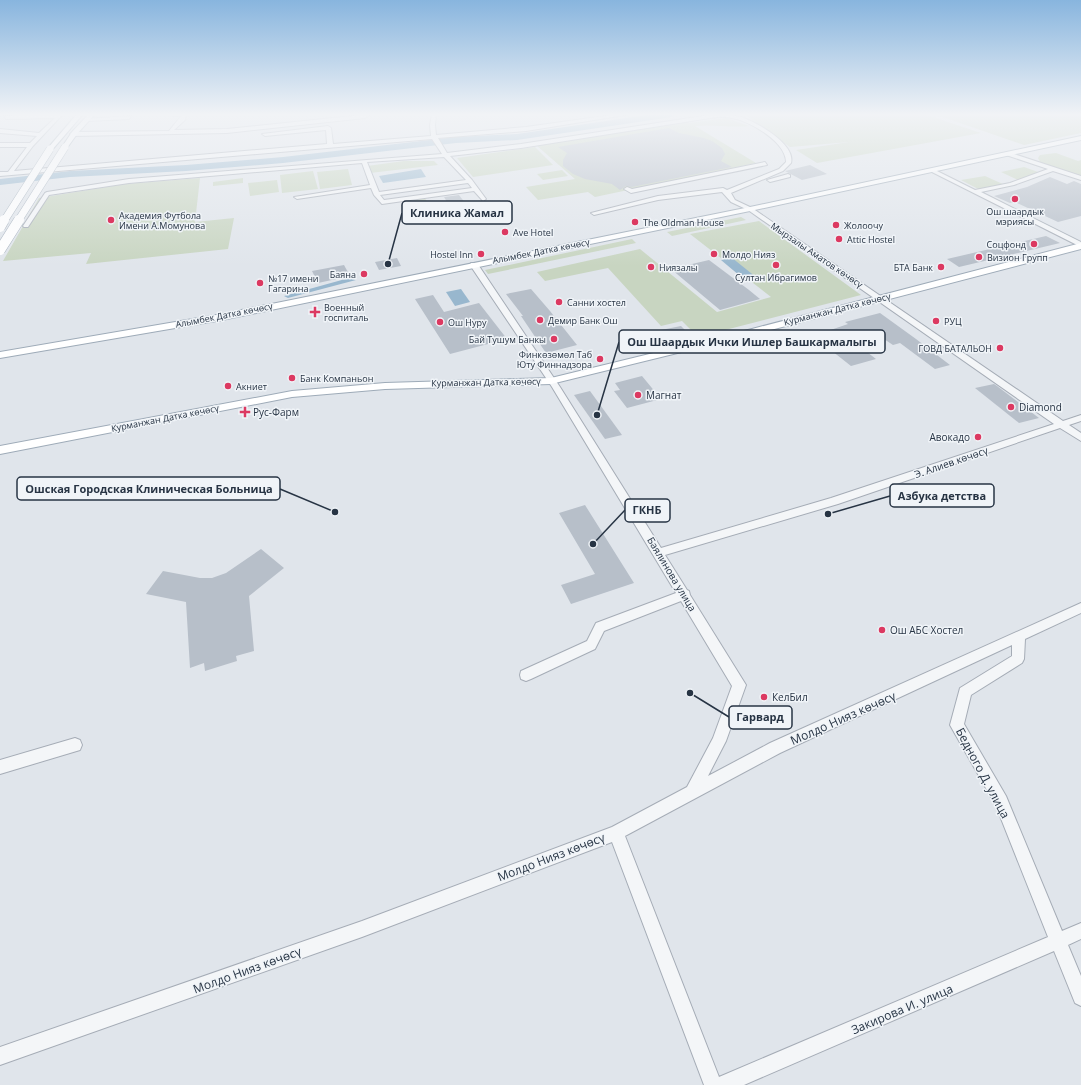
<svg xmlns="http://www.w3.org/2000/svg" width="1081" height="1085" font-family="'Open Sans',sans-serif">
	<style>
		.green { fill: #c8d5c1 }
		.water { fill: #98b7ce }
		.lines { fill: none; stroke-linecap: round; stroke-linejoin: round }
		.canal { fill: #98b7ce; fill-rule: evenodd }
		.river { fill: #98b7ce; fill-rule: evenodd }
		.building { fill: #b7bfc9 }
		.minor-casing { stroke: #a5acb6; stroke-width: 2 }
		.major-casing { stroke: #9eabb8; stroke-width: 2 }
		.minor { fill: #f4f6f8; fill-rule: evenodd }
		.major { fill: #fff; fill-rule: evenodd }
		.major-bridge-far1-casing { stroke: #9eabb8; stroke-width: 8; stroke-linecap: butt }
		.major-bridge-casing { stroke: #9eabb8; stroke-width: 11; stroke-linecap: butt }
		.major-bridge-far1 { stroke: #fff; stroke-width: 7 }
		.major-bridge { stroke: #fff; stroke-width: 10 }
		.poi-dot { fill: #dc3961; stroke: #f0f4f8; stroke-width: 1.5 }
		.labels { text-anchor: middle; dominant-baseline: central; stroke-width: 3; stroke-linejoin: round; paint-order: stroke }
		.far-poi-label { font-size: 9px; fill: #273444; stroke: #f0f4f8; text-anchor: start }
		.far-street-label { font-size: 9px; fill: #273444; stroke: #f0f4f8 }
		.poi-label { font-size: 10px; fill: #273444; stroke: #f0f4f8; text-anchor: start }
		.street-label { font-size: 10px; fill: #273444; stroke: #f0f4f8 }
		.near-street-label { font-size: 12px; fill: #273444; stroke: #f0f4f8 }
		.leader { fill: none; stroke: #273444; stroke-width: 1.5 }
		.callout-dot { fill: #273444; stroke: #f0f4f8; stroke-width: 1.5 }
		.callout { fill: #f0f4f8; stroke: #273444; stroke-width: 1.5 }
		.callout-label { font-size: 11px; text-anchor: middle; font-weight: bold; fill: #273444 }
	</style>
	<rect width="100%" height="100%" fill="#e0e5eb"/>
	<g class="green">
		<polygon points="744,114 924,114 981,133 817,163 796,150 849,142 790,147"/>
		<polygon points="934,114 1081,114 1081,133 1024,145"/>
		<path d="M726,118L749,126C731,128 713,124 695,126L756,163L595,197L588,192L538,200L526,187L575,179L536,145L686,121L689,123Z"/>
		<polygon points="535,147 553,165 473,177 457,158"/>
		<polygon points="1056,153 1078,161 1081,160 1081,176 1045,164 1040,162 1038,158 1040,155"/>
		<polygon points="404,161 434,161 438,165 370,173 367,166"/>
		<polygon points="1024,167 1041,173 1020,181 1001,172"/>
		<polygon points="348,169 352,185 320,189 317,172"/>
		<polygon points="562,170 568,176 543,180 537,174"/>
		<polygon points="313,171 318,189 282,193 280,175"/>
		<polygon points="985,176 1005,185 980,190 961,180"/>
		<polygon points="200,178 195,222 234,218 228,249 86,264 91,253 3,261 39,198 125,184"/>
		<polygon points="243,178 243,183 213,186 213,182"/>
		<polygon points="277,180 279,192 250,196 248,183"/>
		<polygon points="424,197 428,203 447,201 450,207 466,204 467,207 430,212 428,209 424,210 422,207 417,207 413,199"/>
		<polygon points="741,217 746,220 672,236 667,232"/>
		<polygon points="759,221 861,295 698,337 682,321 661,326 608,268 545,281 537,272 640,249 717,312 771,297 690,234"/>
		<polygon points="632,239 636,243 488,274 485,270"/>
	</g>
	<g class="water">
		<polygon points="421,169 426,177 383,183 379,176"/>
		<polygon points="731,257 757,278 746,281 721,260"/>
		<polygon points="461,289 470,302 455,306 446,292"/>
	</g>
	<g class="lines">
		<polygon class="canal" points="349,278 356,280 288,298 284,296"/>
		<polygon class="river" points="654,114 677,114 672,117 517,140 456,143 283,163 186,171 70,177 0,185 0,179 70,171 186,165 283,157 456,137 517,134"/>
	</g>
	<g class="building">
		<polygon points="669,128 679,133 704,138 712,141 722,148 725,154 721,161 732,167 632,187 626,186 620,190 612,184 585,179 573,174 563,166 563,160 567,153 558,147"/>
		<polygon points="810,165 827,174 802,180 785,171"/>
		<polygon points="1050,177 1067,184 1074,181 1081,184 1081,216 1058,222 1015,202 1010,203 994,196 1027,187"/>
		<polygon points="459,195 466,204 450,207 444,197"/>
		<polygon points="1046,236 1060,243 959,267 947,259"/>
		<polygon points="397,258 401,266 379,270 375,262"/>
		<polygon points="709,260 749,290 760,299 720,310 671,269"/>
		<polygon points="344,265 350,276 318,283 312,271"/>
		<polygon points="531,289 550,311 577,345 546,353 521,316 523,316 506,294"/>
		<polygon points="433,295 444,312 479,303 507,339 450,354 415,299"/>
		<polygon points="880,313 916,339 950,365 935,369 900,343 893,345 884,339 879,340 866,330 845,335 876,359 851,366 813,336 848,324 845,322"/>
		<polygon points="681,326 691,336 670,341 661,330"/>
		<polygon points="642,376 661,399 627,408 614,391 620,390 615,383"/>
		<polygon points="994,384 997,386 1039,418 1019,423 975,388"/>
		<polygon points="590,391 622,435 605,439 574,395"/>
		<polygon points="585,505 634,583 571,604 561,585 595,574 559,513"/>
		<polygon points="261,549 284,568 249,596 254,651 236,656 237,661 205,671 204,663 190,668 186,602 146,594 163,571 200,578 212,578 226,573"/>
	</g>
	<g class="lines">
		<defs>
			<g id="minor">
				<path d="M63,114L33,146L14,171L327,144L326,130L265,136L262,134L328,126L331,128L333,144L431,136L430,125L432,114H436L435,125L436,135L526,127L619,114H631L526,131L438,138L447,153L521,144L716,114C725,114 733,115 741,117C756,122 796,144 791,163L783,171L731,193L735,200L752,208L1063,421L1081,415V421L1069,425L1081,433V441L1060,428L838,504L665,555L687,590L689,591L690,595L746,685L726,741L708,776L770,743L1081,603V613L1025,639L1024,659L1022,663L971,695L964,724L1006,796L1062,931L1081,923V939L1068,945L1081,976V1006L1075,1003L1054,951L744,1085H704L612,842L362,937L0,1065V1047L362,921L612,827L687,787L713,738L732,686L681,601L604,631L595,649L531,679L526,681L521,679L520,675L521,671L587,641L596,623L676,593L552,387L470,265L471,263H477L560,387L661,548L831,498L1054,424L748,210L731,202L722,192L658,200L594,215L591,213L658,196L723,188L727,190L779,169L786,162C786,142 750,121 732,118C725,116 717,117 710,118L521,148L450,156L472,180L486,199L483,201L474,191L382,204L374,195L371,188L297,199L294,197L370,185L362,163L129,183L49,195L28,227H24L23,226L45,193L47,192L129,179L442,154L432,139L0,176V172H8L27,147H0V143H30L37,136L0,133V129L39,133L55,118L6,119L4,116ZM444,157L466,180L379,192L367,162ZM468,183L472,188L384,200L380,195ZM1012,645V656L960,688L950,725L996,806L1048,937L719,1077L625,836L780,753Z"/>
				<polygon points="170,114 186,115 185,120 174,130 227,129 371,114 365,118 227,133 73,136 70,134 73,132 169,131 181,116 172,116"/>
				<polygon points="131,116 129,119 87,121 84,119"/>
				<polygon points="1008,152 1081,176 1081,180 1053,171 1014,185 981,192 1081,242 1081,247 928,170 933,169 975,190 1010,183 1048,169 1006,155"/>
				<polygon points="765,162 767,165 631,193 624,189 627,187 632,189"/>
				<polygon points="788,174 790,175 790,177 770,182 767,180"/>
				<polygon points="75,738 80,740 82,745 80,750 0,774 0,760"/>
			</g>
			<g id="major">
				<polygon points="77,114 83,114 52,150 48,150 48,148"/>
				<polygon points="89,114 95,114 77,134 67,148 63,148 62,147 72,132"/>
				<polygon points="1081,136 1081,140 750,211 222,320 0,358 0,352 222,314 750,207"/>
				<polygon points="1081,243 1081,249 759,333 551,384 385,389 292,397 0,454 0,446 292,391 385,383 551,378 752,329"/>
			</g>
		</defs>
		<use href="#minor" class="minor-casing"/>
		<use href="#major" class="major-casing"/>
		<use href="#minor" class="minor"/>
		<use href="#major" class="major"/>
		<defs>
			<g id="major-bridge-far1">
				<polyline points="4,221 50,149"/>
				<polyline points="18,221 65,147"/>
			</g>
			<g id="major-bridge">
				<polyline points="0,227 4,220"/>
				<polyline points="0,250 19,220"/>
			</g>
		</defs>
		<use href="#major-bridge-far1" class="major-bridge-far1-casing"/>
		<use href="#major-bridge" class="major-bridge-casing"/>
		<use href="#major-bridge-far1" class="major-bridge-far1"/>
		<use href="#major-bridge" class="major-bridge"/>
	</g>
	<linearGradient id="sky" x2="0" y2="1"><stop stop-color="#88b5de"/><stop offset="0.43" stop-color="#f1f3f6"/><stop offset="1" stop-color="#f1f3f6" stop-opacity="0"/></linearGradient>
	<rect width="1081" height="266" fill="url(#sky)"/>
	<g class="poi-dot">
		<circle cx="1015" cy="199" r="4"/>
		<circle cx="111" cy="220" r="4"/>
		<circle cx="635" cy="222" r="4"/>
		<circle cx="836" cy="225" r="4"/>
		<circle cx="505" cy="232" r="4"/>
		<circle cx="839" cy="239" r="4"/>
		<circle cx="1034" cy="244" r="4"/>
		<circle cx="481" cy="254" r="4"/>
		<circle cx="714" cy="254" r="4"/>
		<circle cx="979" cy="257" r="4"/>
		<circle cx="776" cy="265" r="4"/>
		<circle cx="651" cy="267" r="4"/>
		<circle cx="941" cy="267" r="4"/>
		<circle cx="364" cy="274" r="4"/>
		<circle cx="260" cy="283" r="4"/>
		<circle cx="559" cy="302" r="4"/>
		<path d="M313 306h4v4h4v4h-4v4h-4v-4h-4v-4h4z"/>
		<circle cx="540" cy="320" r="4"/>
		<circle cx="936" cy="321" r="4"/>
		<circle cx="440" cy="322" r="4"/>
		<circle cx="554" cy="339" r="4"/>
		<circle cx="1000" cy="348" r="4"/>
		<circle cx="600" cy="359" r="4"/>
		<circle cx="292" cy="378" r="4"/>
		<circle cx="228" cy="386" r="4"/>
		<circle cx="638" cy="395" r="4"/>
		<circle cx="1011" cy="407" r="4"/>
		<path d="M243 406h4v4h4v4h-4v4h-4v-4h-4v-4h4z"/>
		<circle cx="978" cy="437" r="4"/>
		<circle cx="882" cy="630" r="4"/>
		<circle cx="764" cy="697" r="4"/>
	</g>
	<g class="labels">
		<g class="far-poi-label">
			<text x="1015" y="211" text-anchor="middle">Ош шаардык<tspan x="1015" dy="10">мэриясы</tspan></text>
			<text x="119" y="215">Академия Футбола<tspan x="119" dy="10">Имени А.Момунова</tspan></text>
			<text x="643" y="222">The Oldman House</text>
			<text x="844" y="225">Жолоочу</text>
			<text x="513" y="232">Ave Hotel</text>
			<text x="847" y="239">Attic Hostel</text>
			<text x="1026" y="244" text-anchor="end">Соцфонд</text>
			<text x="473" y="254" text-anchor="end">Hostel Inn</text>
			<text x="722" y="254">Молдо Нияз</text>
			<text x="987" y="257">Визион Групп</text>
			<text x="659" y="267">Ниязалы</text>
			<text x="933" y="267" text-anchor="end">БТА Банк</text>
			<text x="356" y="274" text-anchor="end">Баяна</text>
			<text x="776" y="277" text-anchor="middle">Султан Ибрагимов</text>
			<text x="268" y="278">№17 имени<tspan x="268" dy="10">Гагарина</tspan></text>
			<text x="567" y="302">Санни хостел</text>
			<text x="324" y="307">Военный<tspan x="324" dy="10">госпиталь</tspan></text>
			<text x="548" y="320">Демир Банк Ош</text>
			<text x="944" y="321">РУЦ</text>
			<text x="448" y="322">Ош Нуру</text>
			<text x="546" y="339" text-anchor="end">Бай Тушум Банкы</text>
			<text x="992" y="348" text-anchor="end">ГОВД БАТАЛЬОН</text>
			<text x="592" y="354" text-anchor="end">Финкөзөмөл Таб<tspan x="592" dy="10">Юту Финнадзора</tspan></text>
			<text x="300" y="378">Банк Компаньон</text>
			<text x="236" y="386">Акниет</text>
		</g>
		<g class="far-street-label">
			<text transform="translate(541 251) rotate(-11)">Алымбек Датка көчөсү</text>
			<text transform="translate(817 255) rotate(34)">Мырзалы Аматов көчөсү</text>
			<text transform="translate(837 309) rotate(-14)">Курманжан Датка көчөсү</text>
			<text transform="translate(224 315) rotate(-11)">Алымбек Датка көчөсү</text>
			<text transform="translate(486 382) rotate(-1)">Курманжан Датка көчөсү</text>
			<text transform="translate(165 418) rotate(-11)">Курманжан Датка көчөсү</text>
		</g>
		<g class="poi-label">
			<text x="646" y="395">Магнат</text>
			<text x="1019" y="407">Diamond</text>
			<text x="253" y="412">Рус-Фарм</text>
			<text x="970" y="437" text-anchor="end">Авокадо</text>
			<text x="890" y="630">Ош АБС Хостел</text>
			<text x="772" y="697">КелБил</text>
		</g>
		<g class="street-label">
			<text transform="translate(951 462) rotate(-19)">Э. Алиев көчөсү</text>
			<text transform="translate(672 574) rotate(59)">Баялинова улица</text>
		</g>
		<g class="near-street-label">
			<text transform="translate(843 718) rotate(-24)">Молдо Нияз көчөсү</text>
			<text transform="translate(983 773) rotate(62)">Бедного Д. улица</text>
			<text transform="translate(551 857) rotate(-21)">Молдо Нияз көчөсү</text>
			<text transform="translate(247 970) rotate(-20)">Молдо Нияз көчөсү</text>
			<text transform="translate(902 1009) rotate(-23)">Закирова И. улица</text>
		</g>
	</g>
	<path class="leader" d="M388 264L402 213M597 415L619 342M335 512L280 489M828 514L890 496M593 544L625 510M690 693L729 717"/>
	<g class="callout-dot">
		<circle cx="388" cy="264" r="4"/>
		<circle cx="597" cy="415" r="4"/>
		<circle cx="335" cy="512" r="4"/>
		<circle cx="828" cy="514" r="4"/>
		<circle cx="593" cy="544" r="4"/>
		<circle cx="690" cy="693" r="4"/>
	</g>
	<g class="callout">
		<rect x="402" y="201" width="110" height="23" rx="4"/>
		<rect x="619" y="330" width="266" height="23" rx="4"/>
		<rect x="17" y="477" width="263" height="23" rx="4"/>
		<rect x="890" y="484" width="104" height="23" rx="4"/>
		<rect x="625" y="499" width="45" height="23" rx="4"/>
		<rect x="729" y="706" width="63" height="23" rx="4"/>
	</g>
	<g class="callout-label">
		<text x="457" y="217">Клиника Жамал</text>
		<text x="752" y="346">Ош Шаардык Ички Ишлер Башкармалыгы</text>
		<text x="149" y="493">Ошская Городская Клиническая Больница</text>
		<text x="942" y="500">Азбука детства</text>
		<text x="647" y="514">ГКНБ</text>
		<text x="760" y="721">Гарвард</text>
	</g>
</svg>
